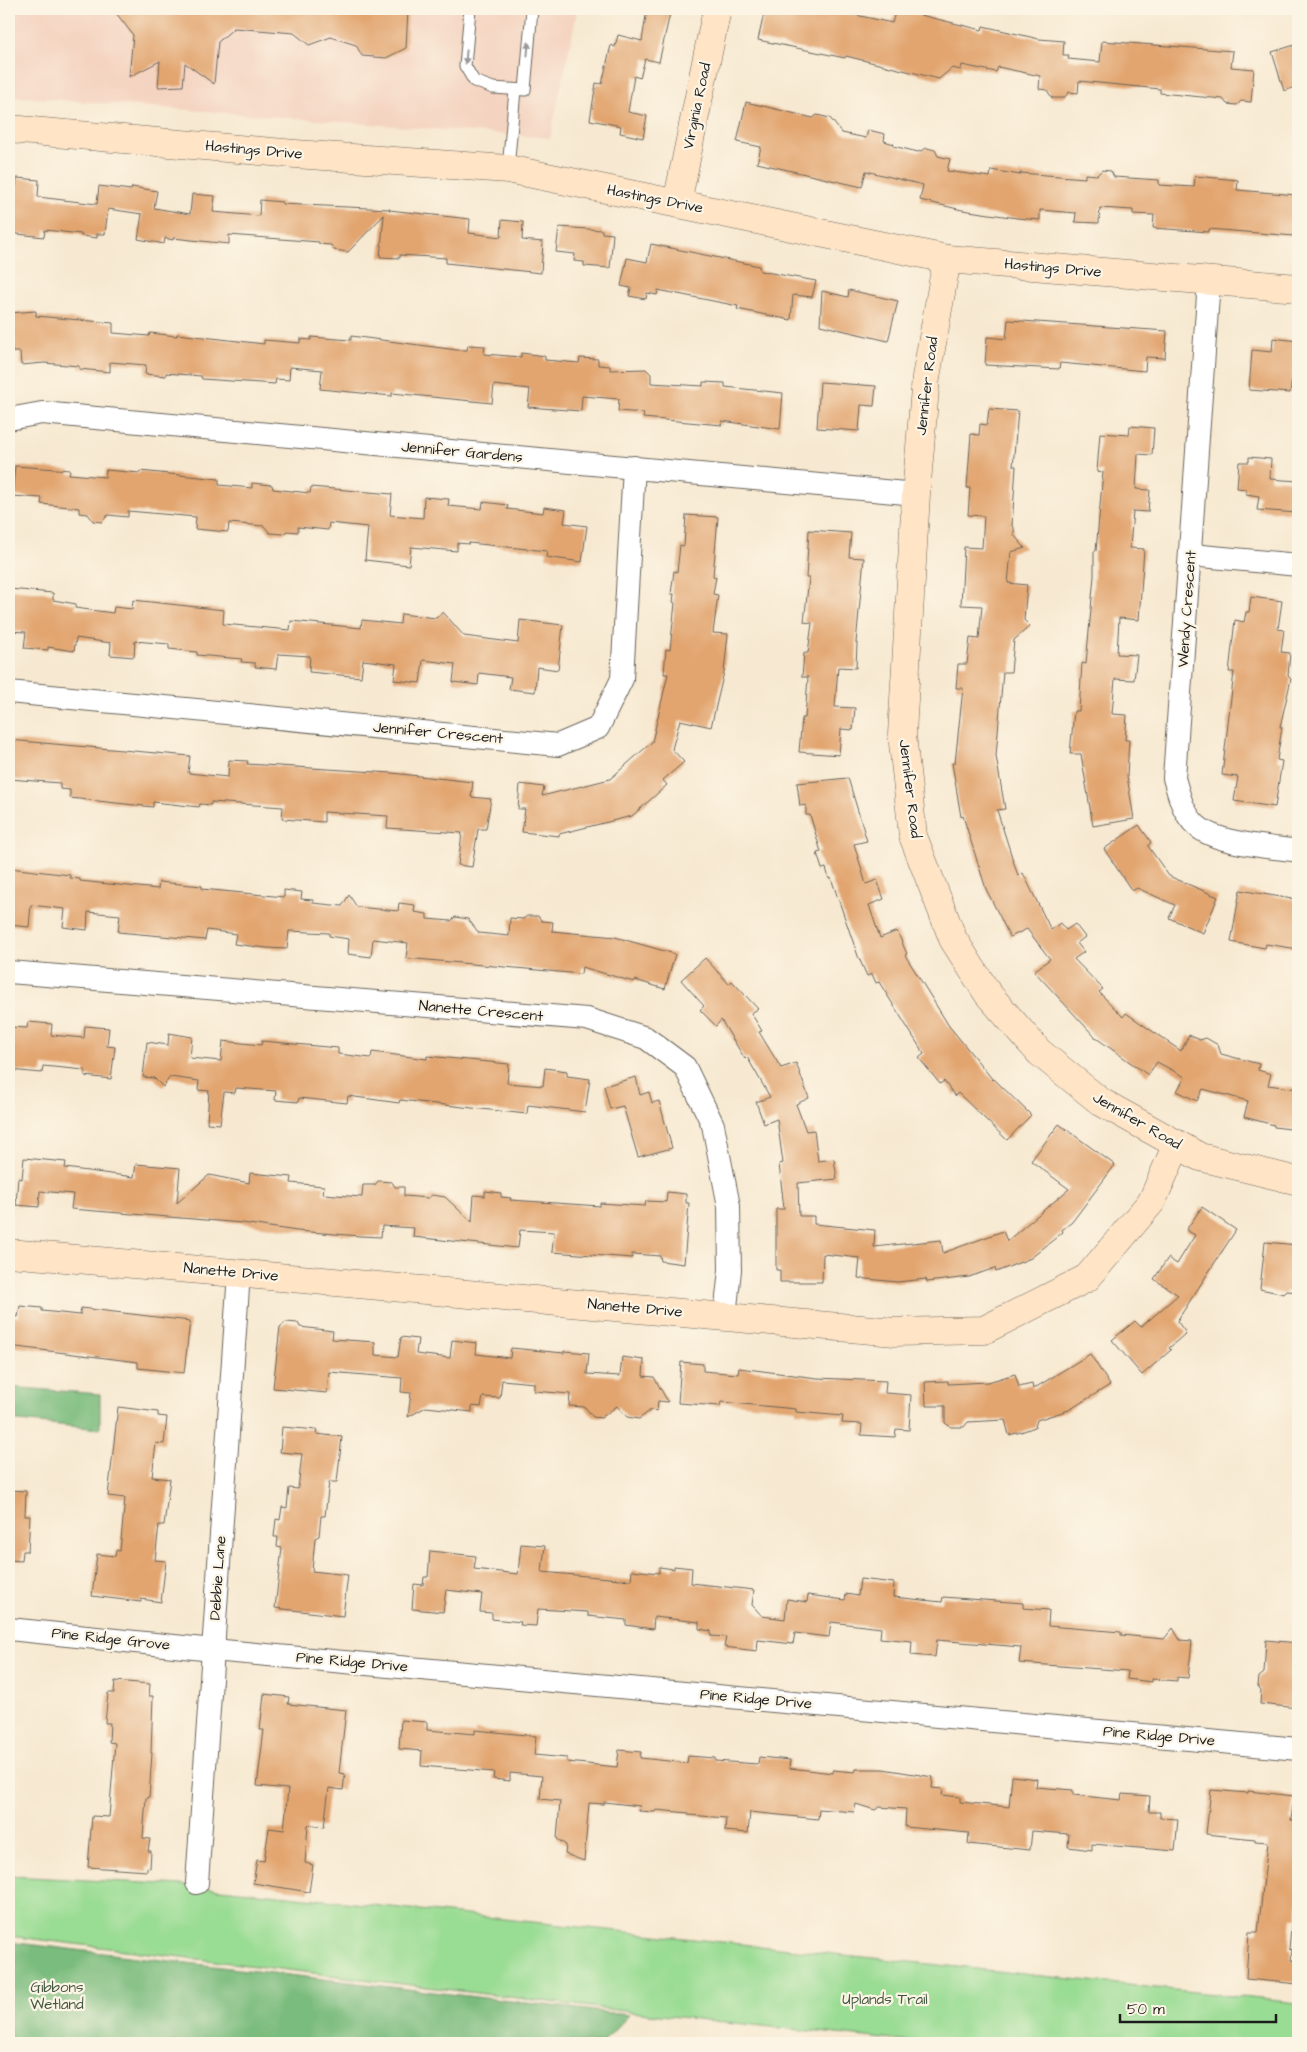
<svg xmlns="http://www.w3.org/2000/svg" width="1307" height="2052" font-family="'Architects Daughter',sans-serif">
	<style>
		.built { fill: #f4d3c0 }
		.green { fill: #99dc93; stroke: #5a7c58 }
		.forest { fill: #7abc7d; stroke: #4b6c4c }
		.building { fill: #e2a570 }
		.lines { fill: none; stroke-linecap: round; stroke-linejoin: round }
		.lane-casing { stroke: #69645b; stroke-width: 13 }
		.street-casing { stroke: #69645b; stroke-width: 24 }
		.secondary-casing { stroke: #69645b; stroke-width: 29 }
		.lane { stroke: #fff; stroke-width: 11 }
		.street { stroke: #fff; stroke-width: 22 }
		.secondary { stroke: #ffe4c6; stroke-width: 28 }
		.oneway { fill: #999 }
		.labels { text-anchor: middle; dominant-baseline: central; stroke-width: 4.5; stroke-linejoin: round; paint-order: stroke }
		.street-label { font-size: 15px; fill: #1c1c1c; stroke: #fcf5e5 }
		.park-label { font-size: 15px; fill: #425640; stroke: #fcf5e5 }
	</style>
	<rect width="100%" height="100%" fill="#fcf5e5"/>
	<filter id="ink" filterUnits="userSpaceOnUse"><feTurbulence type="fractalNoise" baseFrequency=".02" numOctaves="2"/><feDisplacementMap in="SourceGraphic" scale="10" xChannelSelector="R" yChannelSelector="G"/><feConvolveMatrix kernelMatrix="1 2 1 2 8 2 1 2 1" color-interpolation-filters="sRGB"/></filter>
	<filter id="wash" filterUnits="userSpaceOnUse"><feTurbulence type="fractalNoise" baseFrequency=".0096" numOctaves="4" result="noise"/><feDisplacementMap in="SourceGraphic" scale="20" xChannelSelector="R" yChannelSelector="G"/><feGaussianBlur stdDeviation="1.12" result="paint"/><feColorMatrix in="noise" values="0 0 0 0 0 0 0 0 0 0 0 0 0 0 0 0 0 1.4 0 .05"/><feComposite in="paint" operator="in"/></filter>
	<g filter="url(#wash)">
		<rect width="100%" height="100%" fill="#f7e9d1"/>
		<polygon class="built" points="9,9 576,9 576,17 550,138 9,96"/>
		<polygon class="green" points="9,1876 183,1885 1298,2003 1298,2043 921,2043 632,2012 9,1936"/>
		<g class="forest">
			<polygon points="9,1387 100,1394 100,1429 9,1420"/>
			<polygon points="9,1942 629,2015 602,2043 9,2043"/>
		</g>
		<g id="blocks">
			<g class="building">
				<polygon points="113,9 408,9 406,48 386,58 362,56 356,45 331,37 309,45 294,33 234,28 218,42 214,84 185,63 183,86 158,87 160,61 129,77 133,35"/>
				<polygon points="647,9 671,9 659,62 645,59 640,78 634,76 628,112 647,116 643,138 620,133 621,126 590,120 596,83 602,84 611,45 615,47 618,35 642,41"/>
				<polygon points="765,9 848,9 847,13 892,23 896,9 982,30 983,26 1039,39 1064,41 1063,55 1069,55 1068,59 1100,62 1102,41 1233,51 1231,67 1254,69 1251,102 1241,101 1237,105 1227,104 1223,99 1160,93 1160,89 1079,81 1078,93 1069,92 1064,98 1052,98 1047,90 1039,89 1040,76 998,67 996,72 962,65 961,70 952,68 939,79 846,56 845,58 758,40"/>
				<polygon points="1298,44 1298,86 1284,91 1272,52"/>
				<polygon points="746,102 813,118 817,115 830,118 842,133 866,138 868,130 885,134 884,141 894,144 893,146 918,152 927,148 935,150 938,156 950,159 947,171 990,177 991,170 1020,175 1020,173 1085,178 1085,174 1097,175 1102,170 1111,171 1114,177 1159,180 1159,185 1194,187 1195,176 1238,180 1237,190 1297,195 1294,236 1209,229 1209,232 1153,228 1154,215 1133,214 1133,210 1100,208 1099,223 1075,222 1076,213 1040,210 1040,220 1017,218 962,210 920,200 923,185 866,171 862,187 757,163 761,147 737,142"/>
				<polygon points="17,178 39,180 38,197 97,204 99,186 131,190 132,187 157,191 154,208 190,214 192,194 215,196 213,212 259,216 260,200 282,202 282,204 390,209 389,210 470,219 469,233 501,237 502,220 523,222 522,240 543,242 541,273 446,263 446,258 400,255 400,258 380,257 384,215 348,252 334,250 331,245 319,244 319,242 229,235 229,244 173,238 173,240 165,238 164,244 138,239 142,214 108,209 105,234 97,234 97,238 81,236 81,234 45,230 44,237 9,233 9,185 16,186"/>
				<polygon points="559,227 602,230 602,233 613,234 610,268 584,266 584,262 574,261 575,254 556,252"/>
				<polygon points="651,244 759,266 760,271 816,281 812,297 793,295 791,320 737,309 738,306 658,290 657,295 647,293 646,299 629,296 631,288 621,286 627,258 647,262"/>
				<polygon points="849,290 898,301 888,341 820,325 822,291 848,297"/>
				<polygon points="36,311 36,316 113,323 113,333 149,336 150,333 177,336 177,334 264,344 264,340 300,343 300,339 311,340 311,337 351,340 351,336 457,350 467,350 468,345 485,346 484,354 521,357 521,353 545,356 545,360 579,363 580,358 598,359 598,365 610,366 610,370 646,369 651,374 651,383 703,386 703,382 725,383 725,387 783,393 780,429 722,421 722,425 643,418 644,413 618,411 619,399 582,396 581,411 528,407 530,389 494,385 492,403 392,393 392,396 320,389 322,370 290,367 289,380 276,379 275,384 202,379 201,376 166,373 166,376 145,374 146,365 110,362 110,372 79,369 79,366 44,363 21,365 20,352 12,352 12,347 9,347 9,313"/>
				<polygon points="1008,320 1167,331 1165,358 1146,357 1145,371 1060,363 1059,369 985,365 987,337 1006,339"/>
				<polygon points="1273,338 1298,341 1298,368 1293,368 1290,393 1249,390 1252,350 1272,352"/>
				<polygon points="820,382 876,386 874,406 861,405 859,431 817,428"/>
				<polygon points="989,409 1018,411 1013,466 1016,466 1012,526 1014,527 1014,535 1025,548 1011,552 1008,583 1027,585 1024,620 1030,626 1014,640 1011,672 1003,672 996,756 1005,809 997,810 1018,876 1023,873 1051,930 1060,923 1066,930 1075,924 1085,937 1077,943 1084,952 1074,959 1103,989 1099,992 1123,1017 1126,1013 1181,1051 1189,1035 1200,1040 1206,1038 1218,1045 1221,1054 1259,1064 1258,1070 1271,1074 1268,1085 1298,1089 1298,1130 1274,1127 1274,1125 1244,1117 1248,1101 1203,1089 1197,1101 1177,1091 1185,1077 1157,1062 1148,1075 1096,1038 1034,971 1050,959 1027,929 1010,937 986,889 963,816 961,817 952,763 955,763 963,688 956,688 958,664 967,664 970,638 979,639 982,606 961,605 964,547 982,548 984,516 968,515 970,488 967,488 971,434 979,435 980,424 987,425"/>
				<polygon points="1130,426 1154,428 1152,455 1138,454 1136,489 1150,490 1148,512 1133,511 1130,548 1144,549 1139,620 1119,618 1117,654 1137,655 1134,680 1115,679 1112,714 1127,715 1125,740 1129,740 1127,776 1134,819 1093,826 1081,754 1070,754 1074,711 1079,711 1082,663 1086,664 1094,576 1094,551 1096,551 1103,472 1097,471 1100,433 1129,435"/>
				<polygon points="1249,457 1271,459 1270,479 1298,481 1298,513 1257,510 1259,496 1246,494 1246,489 1237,488 1239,462 1249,462"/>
				<polygon points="15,466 70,470 69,474 105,477 106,470 140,473 140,471 219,479 219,485 252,488 252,483 272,485 273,489 310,493 311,487 392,494 390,515 423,518 424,497 449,499 448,506 482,509 483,502 508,505 507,509 543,513 544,507 566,510 564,523 587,526 582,562 546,557 547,551 469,543 469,544 457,543 457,551 411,547 409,565 365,560 368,527 329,523 328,530 298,527 298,532 287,531 283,534 270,533 264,526 229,523 228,532 195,529 196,517 128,511 128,517 108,515 102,522 93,521 88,514 79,513 79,508 41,504 42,498 12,496"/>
				<polygon points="686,515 718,517 713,576 716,577 713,594 718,595 713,633 728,634 724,672 711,727 680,720 672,749 684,762 663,780 667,785 632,816 559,834 559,836 522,832 525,809 518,809 520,784 544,787 542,796 610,779 652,742 668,674 664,674 666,649 670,650 675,603 673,602 674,594 671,594 674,571 677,572 680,545 684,546"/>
				<polygon points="809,530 851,533 849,557 864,558 856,643 857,643 856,668 838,667 835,707 855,708 853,730 841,729 839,755 799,752 802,718 805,718 808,677 802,677 804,653 808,653 812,623 804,622 809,578 806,578"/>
				<polygon points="9,589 53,593 53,600 76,604 75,608 113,613 114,607 132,609 133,600 224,610 223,624 290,630 291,621 361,628 362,620 400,624 401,614 436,618 443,612 464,636 518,643 520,620 563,625 558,670 537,667 535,692 509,689 511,677 479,673 478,685 453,682 455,664 423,660 420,683 394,680 396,664 363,660 361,677 309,672 310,656 278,654 276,669 255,667 255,663 241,662 242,659 197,655 197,652 169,649 169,644 135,641 134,657 110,655 111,643 76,638 74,651 48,647 48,650 24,648 26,632 9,631"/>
				<polygon points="1251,597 1282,601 1278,629 1284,630 1281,652 1290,653 1288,676 1291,679 1280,727 1282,727 1277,760 1282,761 1275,807 1234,801 1238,777 1222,775 1234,672 1229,672 1235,620 1244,622 1246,612 1249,612"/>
				<polygon points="9,740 190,756 188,773 228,777 229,760 248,761 247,764 392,773 473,782 471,797 491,799 486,829 478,829 472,867 458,865 462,833 387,828 388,816 324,812 324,822 282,819 283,807 211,802 211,805 200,804 199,807 153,802 153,807 70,798 70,790 60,789 60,783 9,779"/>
				<polygon points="848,778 867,841 854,844 866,884 877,880 884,899 869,905 880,938 897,931 907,954 905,955 949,1026 993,1080 994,1079 1031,1115 1007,1140 958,1093 955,1096 944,1081 940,1084 919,1058 924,1054 879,982 876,983 872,974 867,976 858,956 831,878 829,879 826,868 822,869 817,853 821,852 810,815 806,815 806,805 800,806 797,783"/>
				<polygon points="1139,825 1151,842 1148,846 1169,876 1218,897 1203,933 1169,918 1175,905 1137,888 1132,891 1104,849"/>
				<polygon points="9,868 70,875 70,878 80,879 80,881 158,889 159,882 202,886 202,889 284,897 284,890 302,892 301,899 313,900 313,903 342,906 349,895 357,907 398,911 399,903 415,905 414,912 427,914 427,919 451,921 455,917 468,919 479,933 509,936 510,918 523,919 527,916 538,916 542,921 553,922 552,931 615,937 675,954 665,989 635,980 634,982 582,967 581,974 406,958 408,943 373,939 371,957 348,954 349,939 329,936 329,933 289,931 287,949 267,948 234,944 236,934 207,930 205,940 118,932 120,915 88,912 87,930 63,927 65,909 31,905 29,927 9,925"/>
				<polygon points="1240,890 1298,900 1298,949 1266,944 1265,948 1231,942"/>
				<polygon points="705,958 729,984 732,981 758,1009 751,1013 762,1031 759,1032 781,1068 796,1063 809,1098 796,1104 806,1131 814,1130 818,1161 834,1159 837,1179 798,1183 799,1216 814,1216 814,1224 875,1230 874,1247 941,1240 943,1253 1003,1231 1007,1241 1069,1189 1031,1161 1059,1124 1115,1165 1072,1222 1062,1230 1063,1232 1031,1258 996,1272 995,1268 969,1277 927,1282 926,1279 897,1282 858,1278 860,1258 823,1254 822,1282 780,1282 780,1270 776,1270 776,1209 784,1209 779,1164 783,1163 777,1119 764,1124 756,1102 770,1097 747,1057 745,1059 721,1020 716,1026 700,1010 704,1006 681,980"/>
				<polygon points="28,1022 52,1024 51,1035 84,1038 85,1026 109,1028 107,1046 115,1047 111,1079 85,1076 85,1070 43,1066 42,1073 9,1070 9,1027 27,1028"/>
				<polygon points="169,1033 192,1037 190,1058 221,1061 223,1041 261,1045 262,1041 338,1048 338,1054 371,1058 372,1052 427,1059 427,1056 509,1064 507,1083 543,1086 545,1068 567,1071 567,1076 590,1079 585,1112 528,1105 527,1114 517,1113 400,1100 399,1103 348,1096 347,1103 299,1098 298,1102 275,1100 276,1091 236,1088 235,1093 224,1092 220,1124 207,1123 209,1091 198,1090 199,1081 170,1077 163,1087 154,1078 143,1077 147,1042 168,1045"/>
				<polygon points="636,1077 640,1095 649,1092 652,1103 659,1101 672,1148 638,1157 623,1106 610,1109 604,1086"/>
				<polygon points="24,1158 66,1162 65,1168 134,1177 136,1164 180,1168 177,1203 209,1175 249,1183 250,1173 292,1177 291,1183 324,1186 323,1194 362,1197 363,1185 375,1185 378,1181 392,1182 395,1187 404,1187 404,1196 428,1198 432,1195 445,1197 472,1222 474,1195 485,1196 485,1191 501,1193 501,1197 511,1198 510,1200 600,1206 600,1203 645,1206 646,1201 666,1202 667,1192 686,1194 686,1203 689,1203 684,1264 661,1261 660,1256 632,1254 632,1258 552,1252 554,1232 520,1230 518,1248 413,1237 414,1228 382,1226 381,1237 360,1236 297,1231 242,1223 71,1209 73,1194 40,1191 39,1207 16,1205 18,1178 22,1179"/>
				<polygon points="1202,1207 1236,1230 1177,1321 1186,1333 1169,1348 1171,1350 1142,1375 1112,1340 1135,1321 1141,1327 1178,1295 1154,1279 1168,1258 1177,1264 1195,1235 1186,1230"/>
				<polygon points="1265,1242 1298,1245 1298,1292 1287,1291 1284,1294 1260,1289"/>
				<polygon points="20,1306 42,1308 42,1311 80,1315 81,1308 190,1321 184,1373 138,1368 138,1362 9,1346 9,1315 18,1317"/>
				<polygon points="286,1322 298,1323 300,1327 333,1331 332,1339 375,1342 375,1355 398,1357 401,1337 418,1339 416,1354 450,1358 452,1340 477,1343 476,1354 510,1358 511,1348 564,1353 564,1351 589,1353 587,1374 620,1376 622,1357 644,1360 643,1376 654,1377 668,1402 658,1401 657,1411 651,1410 639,1419 627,1417 617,1406 601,1418 593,1417 585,1407 569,1406 570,1394 534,1391 534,1383 502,1380 500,1398 483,1397 481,1407 472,1406 472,1412 426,1407 408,1417 411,1393 401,1392 402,1378 329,1372 327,1393 273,1388 280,1327"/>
				<polygon points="1090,1354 1110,1385 1069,1410 1037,1420 1035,1427 1021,1432 1009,1435 1005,1420 968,1422 964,1427 951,1427 945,1423 945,1406 926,1406 925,1382 948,1381 948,1384 988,1382 1015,1374 1019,1387 1032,1384 1033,1389"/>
				<polygon points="681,1362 703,1364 703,1371 738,1374 739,1368 817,1378 886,1381 885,1393 911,1395 909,1430 896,1429 895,1437 861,1435 862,1424 842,1423 843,1416 796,1412 796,1409 721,1402 720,1406 678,1403"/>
				<polygon points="118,1407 158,1412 158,1416 167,1417 164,1444 156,1443 152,1477 170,1479 164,1525 159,1525 155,1560 166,1561 161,1602 141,1599 141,1602 92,1596 97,1554 115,1556 116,1550 120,1551 125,1498 108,1496"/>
				<polygon points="282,1427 317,1430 316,1434 342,1437 337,1482 329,1482 325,1516 321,1516 319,1536 315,1538 312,1571 348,1575 343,1616 275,1608 282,1548 277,1547 278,1537 274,1537 276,1519 280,1520 282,1507 287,1508 289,1488 298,1489 302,1454 280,1452"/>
				<polygon points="9,1490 26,1491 25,1516 30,1516 28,1551 23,1551 22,1561 9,1560"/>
				<polygon points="521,1544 545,1546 542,1572 631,1580 632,1570 659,1573 659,1567 674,1569 674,1566 692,1568 691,1583 754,1590 752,1605 762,1616 785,1619 787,1599 807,1602 808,1595 845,1600 846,1594 858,1596 860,1579 894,1583 893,1597 942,1602 943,1597 1023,1603 1023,1608 1049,1610 1048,1626 1121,1632 1121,1635 1164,1639 1173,1628 1180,1640 1192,1641 1188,1678 1177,1677 1177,1681 1152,1679 1152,1682 1127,1679 1128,1671 1019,1663 1021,1647 937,1640 935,1657 911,1655 912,1641 880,1638 881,1628 831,1622 829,1637 795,1633 793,1644 758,1640 757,1651 724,1647 726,1637 711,1636 711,1631 699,1629 699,1622 654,1617 653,1629 626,1625 626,1620 588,1616 588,1612 538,1609 536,1626 520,1625 521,1622 492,1619 492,1613 480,1612 482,1594 446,1590 443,1612 412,1609 414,1584 423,1585 424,1577 428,1577 430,1551 476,1556 474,1569 518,1574"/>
				<polygon points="1266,1640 1298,1643 1298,1708 1260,1704 1261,1690 1258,1686 1259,1677 1264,1673"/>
				<polygon points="115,1681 150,1684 149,1696 153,1696 151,1753 152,1753 149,1798 146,1798 143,1838 150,1839 148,1851 151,1851 150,1868 147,1867 147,1871 88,1867 92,1816 109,1817 115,1743 109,1742 110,1723 105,1723 108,1693 114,1693"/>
				<polygon points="264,1694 289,1697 288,1704 346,1710 339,1773 345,1774 343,1790 329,1788 324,1827 308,1825 305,1863 313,1865 309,1892 253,1883 257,1860 264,1861 269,1828 284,1830 288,1789 257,1786 264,1730 260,1730"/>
				<polygon points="401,1720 427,1722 427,1730 475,1734 475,1730 536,1736 534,1755 567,1758 567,1762 617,1767 619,1750 641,1752 640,1758 687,1763 688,1756 715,1758 715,1761 758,1764 759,1757 790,1760 789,1768 833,1773 833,1770 855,1772 856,1769 883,1769 933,1777 932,1788 943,1789 942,1795 960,1797 960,1802 1009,1807 1012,1776 1037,1779 1036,1787 1073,1790 1073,1795 1121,1800 1122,1794 1150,1796 1149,1812 1160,1812 1160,1818 1178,1819 1175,1851 1092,1844 1092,1850 1068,1847 1069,1834 1032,1831 1030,1850 968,1844 969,1833 905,1827 906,1809 879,1807 875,1810 856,1804 854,1812 819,1809 818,1819 750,1812 748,1833 725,1831 726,1818 689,1815 689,1813 656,1810 655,1812 639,1811 640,1806 604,1802 604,1804 589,1803 584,1861 565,1854 566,1845 557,1839 560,1801 540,1799 542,1776 510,1773 510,1781 493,1779 494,1772 421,1766 422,1751 399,1749"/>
				<polygon points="1211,1790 1248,1793 1248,1791 1294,1796 1291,1820 1298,1821 1298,1918 1292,1918 1289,1949 1292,1950 1291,1960 1298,1961 1298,1984 1246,1979 1249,1932 1258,1932 1268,1842 1255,1841 1255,1839 1206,1834"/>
			</g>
		</g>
	</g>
	<g filter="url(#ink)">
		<use href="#blocks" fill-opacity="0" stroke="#69645b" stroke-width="1"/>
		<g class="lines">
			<defs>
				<g id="lane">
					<polyline points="470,9 465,66 474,81 493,88 525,90 532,9"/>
					<polyline points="508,169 515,90"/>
				</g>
				<g id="street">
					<path d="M1209,281L1174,778C1179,795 1183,814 1197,826C1216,844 1272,847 1298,851"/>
					<polyline points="9,419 42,413 916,494"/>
					<polyline points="1191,555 1298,565"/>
					<polyline points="9,692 558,745 598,728 622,679 634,467"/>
					<polyline points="9,972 587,1019 646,1038 685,1067 713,1125 729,1206 730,1270 725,1316"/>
					<polyline points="9,1629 213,1650 1298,1749"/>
					<polyline points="197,1883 239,1273"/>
				</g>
				<g id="secondary">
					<polyline points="9,129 295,154 508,169 947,259 1298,288"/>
					<polyline points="677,203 717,9"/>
					<polyline points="947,259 926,377 916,494 902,734 913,836 953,939 988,994 1039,1052 1101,1102 1200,1157 1298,1181"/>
					<polyline points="9,1253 895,1332 984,1330 1087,1278 1152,1201 1177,1144"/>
				</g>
			</defs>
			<use href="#lane" class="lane-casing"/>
			<use href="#street" class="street-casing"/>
			<use href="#secondary" class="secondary-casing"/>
			<use href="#lane" class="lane"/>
			<use href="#street" class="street"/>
			<use href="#secondary" class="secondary"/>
		</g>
		<defs><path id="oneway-solid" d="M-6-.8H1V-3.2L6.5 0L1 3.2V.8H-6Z" transform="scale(1.25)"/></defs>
		<g class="oneway">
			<use href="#oneway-solid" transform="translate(528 49) rotate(-85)"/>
			<use href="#oneway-solid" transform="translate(466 57) rotate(95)"/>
		</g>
	</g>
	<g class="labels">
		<g class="street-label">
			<text transform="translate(697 106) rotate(-78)">Virginia Road</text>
			<text transform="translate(254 150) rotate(5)">Hastings Drive</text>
			<text transform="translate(655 199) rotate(11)">Hastings Drive</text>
			<text transform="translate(1053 268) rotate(5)">Hastings Drive</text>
			<text transform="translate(927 386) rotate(-83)">Jennifer Road</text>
			<text transform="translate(462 452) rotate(5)">Jennifer Gardens</text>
			<text transform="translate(1187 609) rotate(-86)">Wendy Crescent</text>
			<text transform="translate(438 733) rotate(5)">Jennifer Crescent</text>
			<text transform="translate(910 789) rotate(83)">Jennifer Road</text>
			<text transform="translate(481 1011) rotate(5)">Nanette Crescent</text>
			<text transform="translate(1137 1121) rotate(30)">Jennifer Road</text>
			<text transform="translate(231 1272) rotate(5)">Nanette Drive</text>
			<text transform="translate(635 1308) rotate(5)">Nanette Drive</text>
			<text transform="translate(218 1578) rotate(-86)">Debbie Lane</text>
			<text transform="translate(111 1639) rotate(6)">Pine Ridge Grove</text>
			<text transform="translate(352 1662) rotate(5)">Pine Ridge Drive</text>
			<text transform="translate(756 1699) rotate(5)">Pine Ridge Drive</text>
			<text transform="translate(1159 1736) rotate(5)">Pine Ridge Drive</text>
		</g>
		<g class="park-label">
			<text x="57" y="1987">Gibbons<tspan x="57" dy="17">Wetland</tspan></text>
			<text x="885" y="1999">Uplands Trail</text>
		</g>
	</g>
	<rect width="1307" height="2052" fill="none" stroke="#fcf5e5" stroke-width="30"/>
	<path d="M1120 2014v8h156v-8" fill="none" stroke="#1c1c1c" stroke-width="2.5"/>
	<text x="1127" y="2014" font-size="15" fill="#1c1c1c" stroke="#fcf5e5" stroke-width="4" paint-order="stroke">50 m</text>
</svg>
